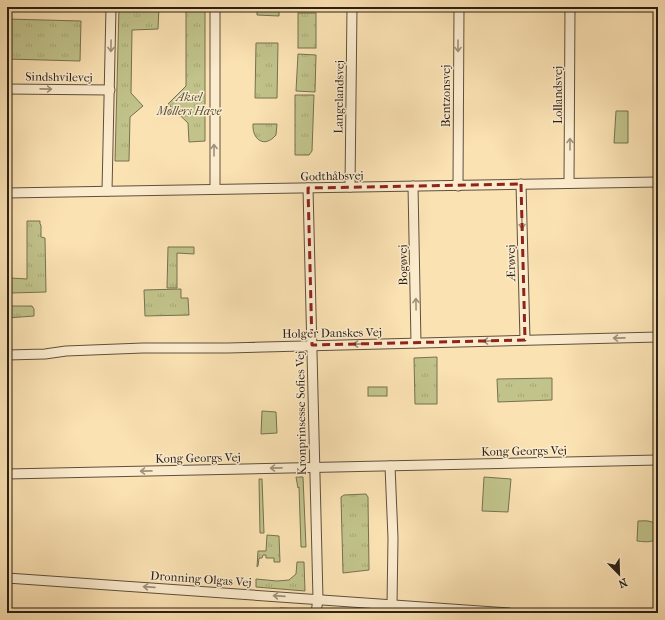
<svg xmlns="http://www.w3.org/2000/svg" width="665" height="620" font-family="'IM FELL French Canon',serif">
	<style>
		.green { fill: #c1c38b; stroke: #767150 }
		.park { fill: url(#park-tufts); stroke: #767150 }
		.lines { fill: none; stroke-linecap: round; stroke-linejoin: round }
		.minor-casing { stroke: #5e503c; stroke-width: 11 }
		.minor { stroke: #fcecce; stroke-width: 9 }
		.oneway { stroke: #9e907b }
		.marked { fill: none; stroke: #8f2418; stroke-width: 3; stroke-dasharray: 8 5; stroke-linejoin: round }
		.labels { text-anchor: middle; dominant-baseline: central; stroke-width: 3; stroke-linejoin: round; paint-order: stroke }
		.street-label { font-size: 12px; fill: #2a1f15; stroke: #fcecce }
		.park-label { font-size: 12px; font-style: italic; fill: #575038; stroke: #fcecce }
	</style>
	<defs>
		<pattern id="park-tufts" width="24" height="20" patternUnits="userSpaceOnUse"><rect width="24" height="20" fill="#c1c38b"/><path d="M3 7l-1-3M5 7V3M7 7l1-3M15 17l-1-3M17 17v-4M19 17l1-3" fill="none" stroke="#a6a777"/></pattern>
	</defs>
	<rect width="100%" height="100%" fill="#fbe2b3"/>
	<filter id="stains"><feTurbulence type="fractalNoise" baseFrequency=".005" numOctaves="4"/><feColorMatrix values="0 0 0 0 .2 0 0 0 0 .09 0 0 0 0 .02 0 0 0 .5 -.17"/></filter>
	<radialGradient id="worn" r=".72"><stop offset=".6" stop-color="#630" stop-opacity="0"/><stop offset="1" stop-color="#630" stop-opacity=".3"/></radialGradient>
	<g class="green">
		<polygon points="616,111 628,111 628,143 614,143"/>
		<rect x="368" y="387" width="19" height="9"/>
		<polygon points="262,411 276,412 277,433 261,434"/>
		<polygon points="296,477 303,477 306,547 301,547 299,487 298,488"/>
		<polygon points="484,477 511,479 508,512 482,511"/>
		<path d="M638,521C643,521 649,520 654,523C656,524 658,528 658,531C659,544 646,542 637,541Z"/>
		<polygon points="280,608 303,609 301,613 285,612 285,613 279,613"/>
	</g>
	<g class="park">
		<polygon points="119,7 159,7 158,29 132,30 131,93 143,106 130,117 129,161 115,161"/>
		<polygon points="186,7 205,7 205,141 189,142 188,123 168,104 186,86"/>
		<polygon points="257,7 279,7 279,16 257,15"/>
		<rect x="298" y="13" width="18" height="35"/>
		<polygon points="7,19 81,21 80,61 7,59"/>
		<polygon points="256,43 278,43 277,98 255,98"/>
		<polygon points="298,54 316,55 315,92 296,91"/>
		<polygon points="295,95 314,95 312,151 309,155 295,155"/>
		<path d="M253,124H277L276,135C264,149 252,139 253,124Z"/>
		<polygon points="27,221 40,221 40,224 41,225 41,237 45,238 46,292 11,293 11,278 27,279"/>
		<polygon points="168,247 194,247 194,254 177,253 177,288 167,288"/>
		<polygon points="181,289 181,298 188,298 189,315 145,316 144,290"/>
		<polygon points="7,306 32,306 34,309 34,316 7,318"/>
		<polygon points="437,357 437,404 415,404 414,358"/>
		<polygon points="552,378 552,400 498,402 497,379"/>
		<polygon points="259,479 262,479 264,533 260,533"/>
		<polygon points="366,494 368,497 369,570 343,573 341,497 344,495"/>
		<polygon points="267,535 279,536 280,562 274,562 274,558 266,558 266,555 263,555 262,558 259,558 258,566 257,567 258,551 266,551"/>
		<polygon points="297,562 304,562 305,591 256,587 256,579 277,581 289,580 296,574"/>
	</g>
	<g class="lines">
		<defs>
			<g id="minor">
				<polyline points="7,89 110,90"/>
				<polyline points="569,183 570,7"/>
				<polyline points="521,184 525,340"/>
				<polyline points="413,186 416,343"/>
				<polyline points="458,186 459,7"/>
				<polyline points="350,187 352,7"/>
				<polyline points="308,188 318,599 316,613"/>
				<polyline points="215,189 215,7"/>
				<polyline points="107,191 111,7"/>
				<polyline points="7,193 658,182"/>
				<polyline points="7,355 45,354 66,351 143,348 228,348 658,337"/>
				<polyline points="390,466 393,538 392,605"/>
				<polyline points="7,474 658,460"/>
				<polyline points="7,578 509,613"/>
			</g>
		</defs>
		<use href="#minor" class="minor-casing"/>
		<use href="#minor" class="minor"/>
	</g>
	<defs><path id="oneway-shaft" d="M-6 0H5M1.5-3L5.5 0L1.5 3" fill="none" stroke-width="1.6" stroke-linecap="round" stroke-linejoin="round"/></defs>
	<g class="oneway">
		<use href="#oneway-shaft" transform="translate(111 46) rotate(91)"/>
		<use href="#oneway-shaft" transform="translate(458 46) rotate(90)"/>
		<use href="#oneway-shaft" transform="translate(46 89) rotate(1)"/>
		<use href="#oneway-shaft" transform="translate(570 144) rotate(-90)"/>
		<use href="#oneway-shaft" transform="translate(214 150) rotate(-90)"/>
		<use href="#oneway-shaft" transform="translate(522 223) rotate(88)"/>
		<use href="#oneway-shaft" transform="translate(416 304) rotate(-91)"/>
		<use href="#oneway-shaft" transform="translate(619 338) rotate(179)"/>
		<use href="#oneway-shaft" transform="translate(489 341) rotate(178)"/>
		<use href="#oneway-shaft" transform="translate(359 344) rotate(179)"/>
		<use href="#oneway-shaft" transform="translate(276 468) rotate(179)"/>
		<use href="#oneway-shaft" transform="translate(146 471) rotate(179)"/>
		<use href="#oneway-shaft" transform="translate(149 587) rotate(-176)"/>
		<use href="#oneway-shaft" transform="translate(279 596) rotate(-176)"/>
	</g>
	<path class="marked" d="M521,184L525,340L312,345L308,188Z"/>
	<g class="labels">
		<g class="street-label">
			<text transform="translate(59 77) rotate(1)">Sindshvilevej</text>
			<text transform="translate(558 95) rotate(-90)">Lollandsvej</text>
			<text transform="translate(446 96) rotate(-90)">Bentzonsvej</text>
			<text transform="translate(339 97) rotate(-89)">Langelandsvej</text>
			<text transform="translate(332 176) rotate(-1)">Godthåbsvej</text>
			<text transform="translate(511 263) rotate(-91)">Ærøvej</text>
			<text transform="translate(403 265) rotate(-91)">Bogøvej</text>
			<text transform="translate(332 333) rotate(-1)">Holger Danskes Vej</text>
			<text transform="translate(301 413) rotate(-91)">Kronprinsesse Sofies Vej</text>
			<text transform="translate(524 451) rotate(-1)">Kong Georgs Vej</text>
			<text transform="translate(198 458) rotate(-1)">Kong Georgs Vej</text>
			<text transform="translate(201 579) rotate(4)">Dronning Olgas Vej</text>
		</g>
		<g class="park-label">
			<text x="189" y="97">Aksel<tspan x="189" dy="14">Møllers Have</tspan></text>
		</g>
	</g>
	<rect width="665" height="620" fill="none" stroke="#fbe2b3" stroke-width="24"/>
	<rect x="8" y="8" width="649" height="604" fill="none" stroke="#2a1f15" stroke-width="2"/>
	<rect x="12" y="12" width="641" height="596" fill="none" stroke="#2a1f15"/>
	<g transform="translate(619 574) rotate(157)" stroke="#fcecce" stroke-width="3" paint-order="stroke">
	<path d="M0-3L7 15L0 10L-7 15Z" fill="#2a1f15"/>
	<text y="-6" font-size="11" font-weight="bold" text-anchor="middle" fill="#2a1f15">N</text>
	</g>
	<rect width="100%" height="100%" filter="url(#stains)"/>
	<rect width="100%" height="100%" fill="url(#worn)"/>
</svg>
